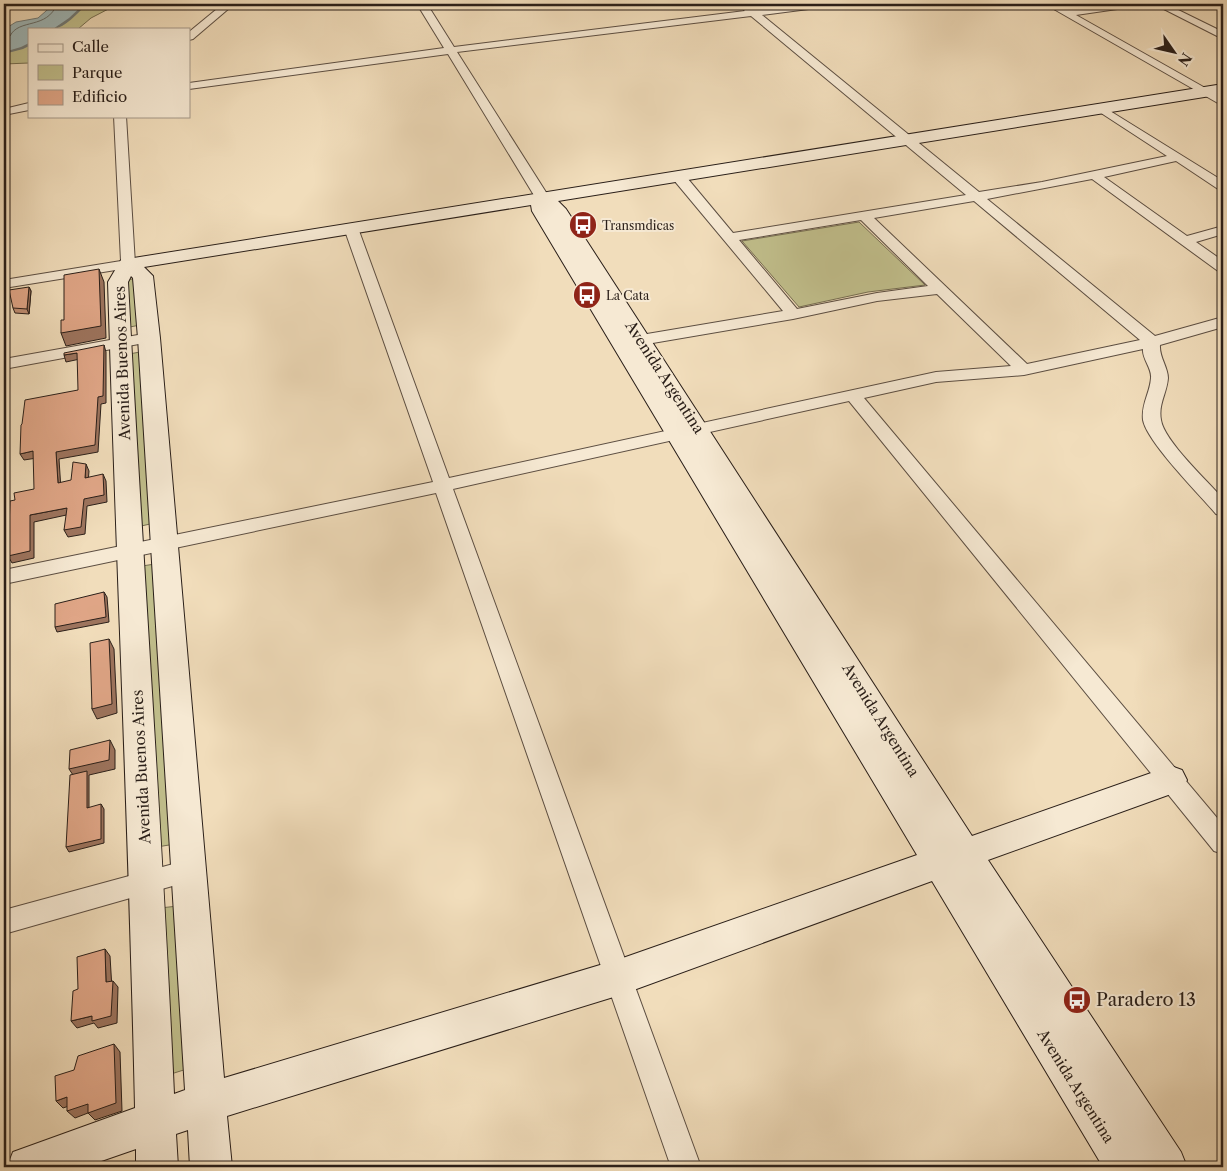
<svg xmlns="http://www.w3.org/2000/svg" width="1227" height="1171" font-family="'Libre Caslon Text',serif">
	<style>
		.green { fill: #c1bf8c; stroke: #766f52 }
		.water { fill: #9fb9bb; stroke: #707b7a }
		.lines { fill: none; stroke-linecap: round; stroke-linejoin: round }
		.shore { stroke: #646c6a; stroke-width: 1 }
		.stream { fill: #707b7a; fill-rule: evenodd }
		.street-casing { stroke: #5c4e42; stroke-width: 2 }
		.secondary-casing { stroke: #2a1f19; stroke-width: 2 }
		.street { fill: #f6e9d3; fill-rule: evenodd }
		.secondary { fill: #f6e9d3; fill-rule: evenodd }
		.wall { fill: #c18f74; stroke: #2a1f19 }
		.shaded-wall { fill: #9d745e; stroke: #2a1f19 }
		.building { fill: #e0a687; stroke: #2a1f19 }
		.labels { text-anchor: middle; dominant-baseline: central; stroke-width: 4; stroke-linejoin: round; paint-order: stroke }
		.far-poi-label { font-size: 12px; fill: #2a1f19; stroke: #f6e9d3; text-anchor: start }
		.street-label { font-size: 15px; fill: #2a1f19; stroke: #f6e9d3 }
		.near-poi-label { font-size: 18px; fill: #2a1f19; stroke: #f6e9d3; text-anchor: start }
	</style>
	<rect width="100%" height="100%" fill="#f1ddbb"/>
	<filter id="stains"><feTurbulence type="fractalNoise" baseFrequency=".004" numOctaves="4"/><feColorMatrix values="0 0 0 0 .2 0 0 0 0 .09 0 0 0 0 .02 0 0 0 .5 -.17"/></filter>
	<radialGradient id="worn" r=".72"><stop offset=".6" stop-color="#630" stop-opacity="0"/><stop offset="1" stop-color="#630" stop-opacity=".3"/></radialGradient>
	<g class="green">
		<polygon points="85,4 118,4 91,18 78,29 54,29 70,19"/>
		<polygon points="29,44 29,63 4,64 4,53"/>
		<polygon points="859,222 925,285 868,292 799,307 742,241"/>
		<polygon points="137,278 140,325 130,327 127,280"/>
		<polygon points="140,352 150,524 137,527 129,354"/>
		<polygon points="155,564 175,844 157,847 142,566"/>
		<polygon points="178,906 190,1068 171,1074 160,908"/>
	</g>
	<polygon class="water" points="54,4 85,4 70,19 54,29 29,29 29,44 22,48 4,53 4,33 7,32 8,27 16,22 38,18"/>
	<g class="lines">
		<path class="shore" d="M4,38L10,36C19,18 47,30 57,4"/>
		<g class="stream">
			<path d="M84,4H87C78,13 65,28 53,29L69,18Z"/>
			<polygon points="29,43 29,46 23,49 4,54 4,52 21,47"/>
		</g>
		<defs>
			<g id="street">
				<polygon points="223,4 234,4 193,39 189,40 189,32"/>
				<path d="M417,4H427L454,47L745,11L738,4H749L756,9L802,4H829L824,7L762,15L979,192L1042,182L1167,156L1098,111L1096,109L1102,106L1223,181V190L1218,189L1176,161L1104,177L1187,236L1223,226V234L1196,242L1223,261V272L1218,271L1092,179L987,199L1155,336L1223,317V327L1160,345C1159,357 1168,367 1168,378C1167,393 1158,404 1161,420C1164,441 1208,481 1223,499V516L1216,514C1200,495 1147,442 1143,420C1141,404 1150,393 1151,378C1152,368 1142,359 1143,349L1024,375L936,382L864,398L1223,825V854L1214,851L849,401L453,489L701,1167H671L436,493L4,584V570L433,482L344,228L351,224L358,228L449,478L936,372L1011,366L937,294L877,301L793,319L641,345L635,343L633,340L635,337L641,335L783,311L673,179L672,176L673,173H683L733,233L966,195L751,16L457,52L549,197L542,201L535,197L448,54L189,89V83L444,48ZM974,201L1140,340L1027,364L874,218ZM861,220L928,286L877,293L797,309L739,240Z"/>
				<polygon points="1045,4 1057,4 1067,10 1112,4 1136,4 1131,7 1076,15 1223,98 1223,106"/>
				<polygon points="1154,4 1166,4 1223,32 1223,39"/>
				<polygon points="29,103 29,110 4,115 4,109"/>
				<polygon points="114,116 126,116 135,264 133,267 128,268 4,288 4,280 121,261"/>
				<polygon points="149,333 155,335 157,338 155,341 4,369 4,359"/>
				<polygon points="188,860 197,863 201,871 197,879 4,934 4,910"/>
			</g>
			<path id="secondary" d="M1223,84V94L558,201L566,209L972,836L1171,766L1182,770L1187,780L1182,790L988,860L1181,1152L1187,1167H1103L932,881L620,995L227,1116L232,1167H190L188,1130L176,1134L178,1167H136V1149L84,1167H7L13,1152L135,1108C129,833 116,557 108,282L121,260ZM531,205L532,211L917,855L620,959L224,1078L160,338L153,276L144,267ZM131,276L133,278L138,338L185,1090L174,1094C162,823 142,553 128,282Z"/>
		</defs>
		<use href="#street" class="street-casing"/>
		<use href="#secondary" class="secondary-casing"/>
		<use href="#street" class="street"/>
		<use href="#secondary" class="secondary"/>
	</g>
	<polygon class="wall" points="29,287 31,291 29,314 15,313 13,308"/>
	<g class="shaded-wall">
		<polygon points="99,269 104,282 106,338 66,346 61,333"/>
		<polygon points="29,287 31,291 29,314 27,309"/>
		<polygon points="104,345 106,352 106,403 101,404 98,452 59,459 61,490 58,483 56,452 98,397"/>
		<polygon points="77,353 80,359 66,362 64,355"/>
		<polygon points="33,451 37,458 24,460 20,454"/>
		<polygon points="86,464 89,471 88,484 85,478"/>
		<polygon points="103,474 106,481 107,502 87,506 85,534 68,537 64,530 84,499"/>
		<polygon points="67,508 71,514 34,522 34,558 12,563 8,556 30,515"/>
		<polygon points="104,592 107,597 109,622 57,632 55,627"/>
		<polygon points="109,639 114,649 117,713 97,719 92,709"/>
		<polygon points="110,740 115,750 115,769 89,775 89,813 75,778 69,769"/>
		<polygon points="101,804 104,809 104,843 69,852 66,847"/>
		<polygon points="4,858 8,864 5,899 4,899"/>
		<polygon points="105,949 110,956 112,989 106,982"/>
		<polygon points="113,981 118,987 117,1023 98,1028 94,1023 77,1028 71,1021 92,1016"/>
		<polygon points="114,1044 120,1052 122,1111 95,1120 88,1113 75,1118 67,1111"/>
		<polygon points="67,1097 75,1104 63,1108 56,1101"/>
	</g>
	<g class="building">
		<polygon points="99,269 101,326 61,333 61,320 64,320 64,275"/>
		<polygon points="29,287 27,309 13,308 9,290"/>
		<polygon points="104,345 103,396 98,397 95,445 56,452 58,483 71,480 73,462 86,464 85,478 103,474 104,495 84,499 81,527 64,530 67,508 30,515 30,551 8,556 10,501 15,500 14,493 34,489 33,451 20,454 21,425 22,424 25,400 78,390 77,353 64,355 64,353"/>
		<polygon points="104,592 106,617 55,627 55,604"/>
		<polygon points="109,639 112,704 92,709 90,643"/>
		<polygon points="110,740 109,760 69,769 70,750"/>
		<polygon points="87,771 87,808 101,804 101,839 66,847 70,775"/>
		<polygon points="105,949 106,982 113,981 111,1016 92,1021 92,1016 71,1021 73,991 78,989 77,957"/>
		<polygon points="114,1044 116,1103 88,1113 88,1104 67,1111 67,1097 56,1101 55,1076 74,1070 78,1056"/>
	</g>
	<defs>
		<symbol id="bus-disc" viewBox="-11 -11 22 22"><circle r="9.5" fill="#8f2418" stroke="#f6e9d3"/><path d="M-5-6H5V4H4V6H2V4H-2V6H-4V4H-5ZM-3.5-4V0h7V-4ZM-3.5 1.2v1.5H-2V1.2ZM2 1.2v1.5H3.5V1.2Z" fill="#fff"/></symbol>
	</defs>
	<g fill-rule="evenodd">
		<use href="#bus-disc" x="567" y="209" width="32" height="32"/>
		<use href="#bus-disc" x="571" y="279" width="32" height="32"/>
		<use href="#bus-disc" x="1061" y="984" width="32" height="32"/>
	</g>
	<g class="labels">
		<g class="far-poi-label">
			<text x="602" y="225">Transmdicas</text>
			<text x="606" y="295">La Cata</text>
		</g>
		<g class="street-label">
			<text transform="translate(122 363) rotate(-92)">Avenida Buenos Aires</text>
			<text transform="translate(665 377) rotate(57)">Avenida Argentina</text>
			<text transform="translate(881 720) rotate(58)">Avenida Argentina</text>
			<text transform="translate(141 767) rotate(-93)">Avenida Buenos Aires</text>
			<text transform="translate(1076 1086) rotate(58)">Avenida Argentina</text>
		</g>
		<g class="near-poi-label">
			<text x="1096" y="1000">Paradero 13</text>
		</g>
	</g>
	<rect width="1227" height="1171" fill="none" stroke="#f1ddbb" stroke-width="20"/>
	<rect x="5" y="5" width="1217" height="1161" fill="none" stroke="#2a1f19" stroke-width="2.5"/>
	<rect x="10" y="10" width="1207" height="1151" fill="none" stroke="#2a1f19"/>
	<rect x="28" y="28" width="162" height="90" fill="#f6e9d3" stroke="#a49889"/>
	<rect x="38" y="44" width="25" height="8" fill="#f6e9d3" stroke="#a49889"/>
	<text x="72" y="52" font-size="15" fill="#2a1f19">Calle</text>
	<rect x="38" y="65" width="25" height="15" fill="#c1bf8c" stroke="#a49889"/>
	<text x="72" y="78" font-size="15" fill="#2a1f19">Parque</text>
	<rect x="38" y="90" width="25" height="15" fill="#e0a687" stroke="#a49889"/>
	<text x="72" y="102" font-size="15" fill="#2a1f19">Edificio</text>
	<g transform="translate(1174 52) rotate(124)" stroke="#f6e9d3" stroke-width="4" paint-order="stroke">
	<path d="M0-4L9 19L0 12L-9 19Z" fill="#2a1f19"/>
	<text y="-8" font-size="14" font-weight="bold" text-anchor="middle" fill="#2a1f19">N</text>
	</g>
	<rect width="100%" height="100%" filter="url(#stains)"/>
	<rect width="100%" height="100%" fill="url(#worn)"/>
</svg>
